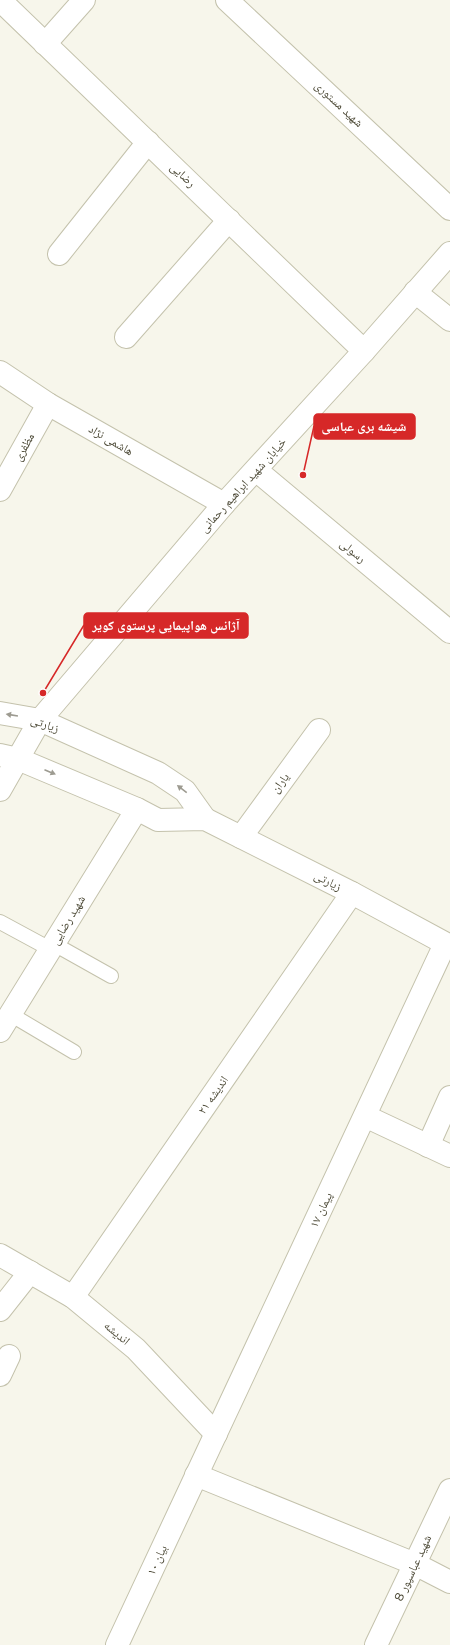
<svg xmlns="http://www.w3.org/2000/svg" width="450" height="1645" font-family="'Space Grotesk','Noto Naskh Arabic',sans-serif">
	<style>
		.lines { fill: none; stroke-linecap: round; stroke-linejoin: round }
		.service-casing { stroke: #c4c2ac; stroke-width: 16 }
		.minor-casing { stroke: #c4c2ac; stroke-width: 24 }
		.tertiary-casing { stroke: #c4c2ac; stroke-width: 24 }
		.service { stroke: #fff; stroke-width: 14 }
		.minor { stroke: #fff; stroke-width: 22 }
		.tertiary { stroke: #fff; stroke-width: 22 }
		.oneway { fill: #9d9b91 }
		.labels { text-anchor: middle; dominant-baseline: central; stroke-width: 3; stroke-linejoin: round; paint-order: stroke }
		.street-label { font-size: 12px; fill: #4d4a37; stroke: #fff }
		.leader { fill: none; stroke: #d62828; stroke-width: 1.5 }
		.callout-dot { fill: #d62828; stroke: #fff; stroke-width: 1.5 }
		.callout { fill: #d62828; stroke: #d62828; stroke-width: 1.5 }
		.callout-label { font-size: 13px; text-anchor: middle; font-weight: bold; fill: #fff }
	</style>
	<rect width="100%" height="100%" fill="#f7f6eb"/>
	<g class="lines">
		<defs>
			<g id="service">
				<polyline points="0,922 50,949"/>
				<polyline points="54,944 111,976"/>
				<polyline points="10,1014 74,1052"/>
			</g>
			<g id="minor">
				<polyline points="0,0 364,351"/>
				<polyline points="227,0 450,209"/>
				<polyline points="45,44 84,0"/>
				<polyline points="59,254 148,142"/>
				<polyline points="415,292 450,320"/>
				<polyline points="126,337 229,220"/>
				<polyline points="0,372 48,404 224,504"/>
				<polyline points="256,470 450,632"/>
				<polyline points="0,490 48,404"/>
				<polyline points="241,837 319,730"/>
				<polyline points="0,1031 137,809"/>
				<polyline points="365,1116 450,1156"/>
				<polyline points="428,1146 450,1097"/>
				<polyline points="0,1255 73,1297 136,1349 216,1434"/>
				<polyline points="73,1297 352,893"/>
				<polyline points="0,1310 30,1272"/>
				<polyline points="0,1375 9,1356"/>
				<polyline points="196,1475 415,1564 450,1582"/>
				<polyline points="117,1645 445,944"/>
				<polyline points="376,1645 450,1490"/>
			</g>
			<g id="tertiary">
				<polyline points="0,713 40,720 158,773 185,791 205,819"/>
				<polyline points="0,755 18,759 137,809 158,820 205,819 352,893 450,946"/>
				<polyline points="0,790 40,720 224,504 364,351 450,253"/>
			</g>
		</defs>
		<use href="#service" class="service-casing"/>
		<use href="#minor" class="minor-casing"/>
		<use href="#tertiary" class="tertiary-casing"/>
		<use href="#service" class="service"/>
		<use href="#minor" class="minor"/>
		<use href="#tertiary" class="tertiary"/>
	</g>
	<defs><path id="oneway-solid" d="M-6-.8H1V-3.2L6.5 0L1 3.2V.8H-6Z"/></defs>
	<g class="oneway">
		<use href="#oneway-solid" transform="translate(12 715) rotate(-171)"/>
		<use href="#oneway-solid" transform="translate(50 772) rotate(23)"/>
		<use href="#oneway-solid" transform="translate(182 789) rotate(-142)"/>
	</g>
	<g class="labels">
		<g class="street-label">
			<text transform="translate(339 104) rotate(43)">شهید مستوری</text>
			<text transform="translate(183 175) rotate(44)">رضایی</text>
			<text transform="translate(111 440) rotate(30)">هاشمی نژاد</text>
			<text transform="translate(24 447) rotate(-61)">مظفری</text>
			<text transform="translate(243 485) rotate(-48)">خیابان شهید ابراهیم رحمانی</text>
			<text transform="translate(353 551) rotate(40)">رسولی</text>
			<text transform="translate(45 724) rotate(19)">زیارتی</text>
			<text transform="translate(280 783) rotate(-54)">یاران</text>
			<text transform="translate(328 881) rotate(27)">زیارتی</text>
			<text transform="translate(68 920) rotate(-59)">شهید رضایی</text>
			<text transform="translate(213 1095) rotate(-55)">اندیشه ۲۱</text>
			<text transform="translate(321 1210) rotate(-65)">پیمان ۱۷</text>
			<text transform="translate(117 1333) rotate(40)">اندیشه</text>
			<text transform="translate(157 1560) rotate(-65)">بیان ۱۰</text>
			<text transform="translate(413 1568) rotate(-65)">شهید عباسپور 8</text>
		</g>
	</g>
	<path class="leader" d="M303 475L314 426M43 693L84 625"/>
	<g class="callout-dot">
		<circle cx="303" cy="475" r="4"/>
		<circle cx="43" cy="693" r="4"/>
	</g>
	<g class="callout">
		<rect x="314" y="414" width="101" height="25" rx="4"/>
		<rect x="84" y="613" width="164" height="25" rx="4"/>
	</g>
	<g class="callout-label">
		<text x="364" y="431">شیشه بری عباسی</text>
		<text x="166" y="630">آژانس هواپیمایی پرستوی کویر</text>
	</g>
</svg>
